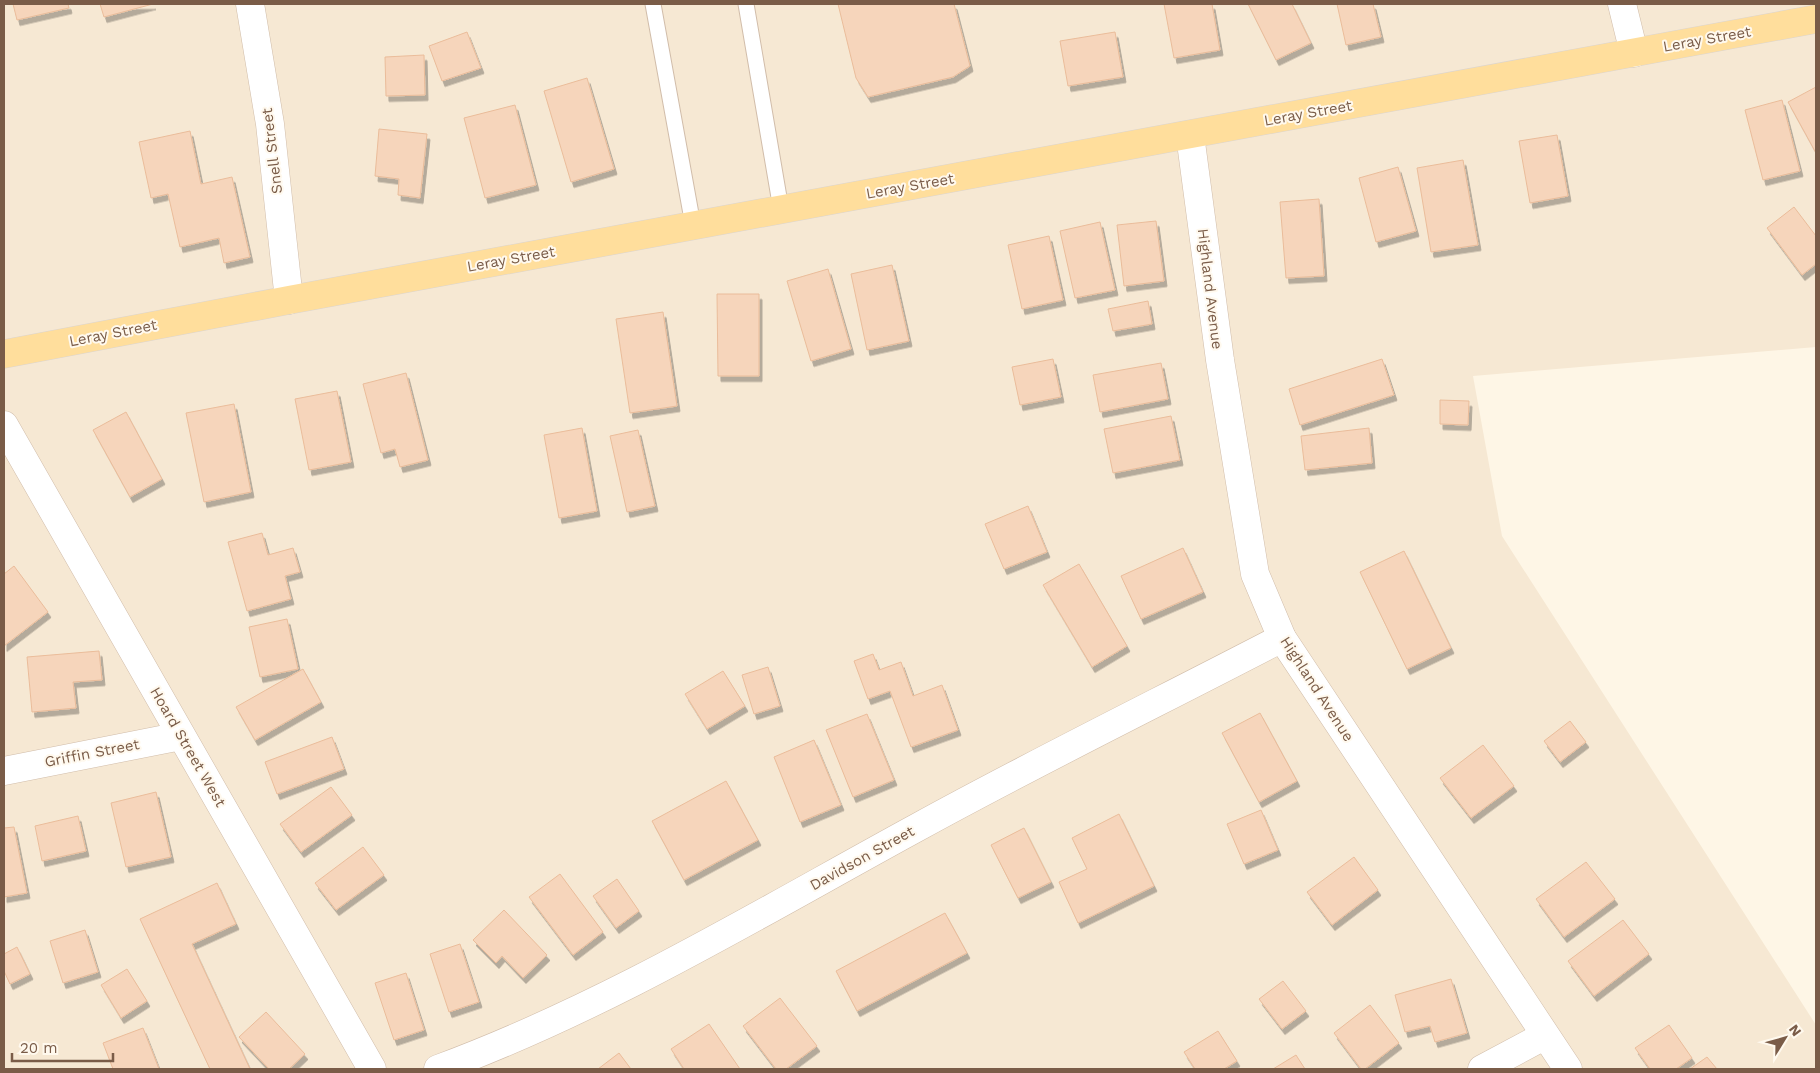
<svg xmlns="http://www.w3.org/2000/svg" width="1820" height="1073" font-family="'Work Sans',sans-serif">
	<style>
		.residential { fill: #f6e8d3 }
		.building { fill: #f6d5bb; stroke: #eabc9a; filter: url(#shadow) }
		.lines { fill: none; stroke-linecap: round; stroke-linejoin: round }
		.service-casing { stroke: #d1bdaa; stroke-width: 17 }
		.minor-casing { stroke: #d1bdaa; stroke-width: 29 }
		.tertiary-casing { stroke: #d1bdaa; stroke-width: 29 }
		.primary-casing { stroke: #dcd5cf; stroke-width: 29 }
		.service { stroke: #fff; stroke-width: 15 }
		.minor { stroke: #fff; stroke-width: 28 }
		.tertiary { stroke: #fff; stroke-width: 28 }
		.primary { stroke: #ffde9c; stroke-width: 28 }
		.labels { text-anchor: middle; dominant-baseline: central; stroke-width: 4; stroke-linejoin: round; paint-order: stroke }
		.street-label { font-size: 15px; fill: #7a5c48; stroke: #fff9ee }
	</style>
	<defs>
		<filter id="shadow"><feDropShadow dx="3" dy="5.5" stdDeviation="0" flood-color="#0004"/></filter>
	</defs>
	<rect width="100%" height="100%" fill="#fef6e6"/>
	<polygon class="residential" points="4,4 1816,4 1816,347 1473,376 1502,536 1816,1025 1816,1069 4,1069"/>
	<g class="building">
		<polygon points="13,4 68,4 69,8 17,20"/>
		<polygon points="100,4 153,4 104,17"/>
		<polygon points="838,4 954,4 970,66 953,77 868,97 856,78"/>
		<polygon points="1164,4 1212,4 1220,50 1174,58"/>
		<polygon points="1248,4 1292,4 1311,43 1276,60"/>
		<polygon points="1337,4 1373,4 1381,37 1346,45"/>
		<polygon points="467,32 481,68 442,81 429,46"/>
		<polygon points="1115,32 1123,77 1068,86 1060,41"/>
		<polygon points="424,55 425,95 386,96 385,57"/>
		<polygon points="587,78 614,169 571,182 544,91"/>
		<polygon points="1816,87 1816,153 1788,102"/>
		<polygon points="1782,100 1800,171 1763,180 1745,110"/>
		<polygon points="515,105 536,185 485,198 464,118"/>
		<polygon points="379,129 427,134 420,198 398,195 399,179 375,176"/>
		<polygon points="190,131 201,184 232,177 250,257 224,263 219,238 180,247 168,194 151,198 139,142"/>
		<polygon points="1557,135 1568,196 1530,203 1519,141"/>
		<polygon points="1463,160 1478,245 1431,252 1417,168"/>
		<polygon points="1398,167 1416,231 1376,242 1359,178"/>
		<polygon points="1319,199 1324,276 1286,278 1280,202"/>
		<polygon points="1794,207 1816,236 1816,264 1802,275 1767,228"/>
		<polygon points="1156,221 1164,281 1124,286 1117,225"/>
		<polygon points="1100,222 1115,290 1075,298 1060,231"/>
		<polygon points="1049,236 1063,300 1022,309 1008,245"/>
		<polygon points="892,265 909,341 867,350 851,274"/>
		<polygon points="828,269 851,349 811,361 787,281"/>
		<polygon points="717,294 759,294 759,376 718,376"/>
		<polygon points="1148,301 1152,324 1113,331 1108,309"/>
		<polygon points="663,312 677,406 630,413 616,319"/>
		<polygon points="1053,359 1061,397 1020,405 1012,367"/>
		<polygon points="1382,359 1394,395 1300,425 1289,389"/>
		<polygon points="1161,363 1168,399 1100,412 1093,375"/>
		<polygon points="406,373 428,460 400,467 395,449 381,453 363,384"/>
		<polygon points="337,391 351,462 309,470 295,399"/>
		<polygon points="1440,400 1469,401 1468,425 1440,424"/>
		<polygon points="234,404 251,492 204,502 186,413"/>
		<polygon points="126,412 162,479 130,497 93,430"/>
		<polygon points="1171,416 1180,460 1113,473 1104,429"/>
		<polygon points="582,428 597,511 559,518 544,435"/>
		<polygon points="1369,428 1372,463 1305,470 1301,436"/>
		<polygon points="638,430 655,506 627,512 610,436"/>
		<polygon points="1028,506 1047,552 1004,569 985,524"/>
		<polygon points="262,533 268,555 293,548 300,572 285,576 291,599 247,611 228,542"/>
		<polygon points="1183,548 1203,592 1141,619 1121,576"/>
		<polygon points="1404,551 1451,648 1407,669 1360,572"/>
		<polygon points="1079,564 1127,646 1092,667 1043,585"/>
		<polygon points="14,566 48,612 4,646 4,574"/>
		<polygon points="287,619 298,669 260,677 249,627"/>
		<polygon points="99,651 102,680 73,682 76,708 32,712 27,657"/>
		<polygon points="873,654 879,670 901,662 913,696 942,685 958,730 911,747 890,691 868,699 854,661"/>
		<polygon points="768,667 780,706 754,714 742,675"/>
		<polygon points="303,669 321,702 255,740 236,707"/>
		<polygon points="723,671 745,706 707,729 685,694"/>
		<polygon points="1260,713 1297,781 1259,802 1222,733"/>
		<polygon points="867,714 894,780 853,797 826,730"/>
		<polygon points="1570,721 1586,742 1560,762 1544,741"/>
		<polygon points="332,737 344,769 277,794 265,762"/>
		<polygon points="814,740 841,805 800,822 774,757"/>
		<polygon points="1483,745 1514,786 1471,818 1440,778"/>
		<polygon points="726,781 758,840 684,880 652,821"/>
		<polygon points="331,787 352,815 301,852 280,824"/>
		<polygon points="156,792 171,857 126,867 111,803"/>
		<polygon points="1261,810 1278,850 1244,864 1227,824"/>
		<polygon points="1119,814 1154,886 1078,923 1059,882 1087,869 1072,838"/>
		<polygon points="78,816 86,851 42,861 35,826"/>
		<polygon points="14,827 27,893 4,897 4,828"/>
		<polygon points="1024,828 1051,882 1018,898 991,845"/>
		<polygon points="363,847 384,875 336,910 315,883"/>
		<polygon points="1354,857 1378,890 1332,925 1307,892"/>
		<polygon points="1586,862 1615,899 1564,937 1536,899"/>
		<polygon points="560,874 603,932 573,955 529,897"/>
		<polygon points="617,879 639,911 616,928 593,896"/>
		<polygon points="217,883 236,924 192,944 250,1069 210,1069 140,919"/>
		<polygon points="504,910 547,955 523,978 502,956 496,963 473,940"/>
		<polygon points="945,913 967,953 857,1011 836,971"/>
		<polygon points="1623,920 1649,954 1594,996 1568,961"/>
		<polygon points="85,930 98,972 63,983 50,941"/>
		<polygon points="460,944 479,1002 449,1012 430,954"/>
		<polygon points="17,947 30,974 10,984 4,971 4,954"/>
		<polygon points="127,969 147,1001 121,1018 101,985"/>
		<polygon points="406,973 424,1030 394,1040 375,983"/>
		<polygon points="1451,979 1467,1033 1435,1042 1430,1026 1405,1032 1395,995"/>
		<polygon points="1283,981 1306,1011 1282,1029 1259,999"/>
		<polygon points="780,998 817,1046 786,1069 776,1069 743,1026"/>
		<polygon points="1370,1005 1399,1043 1365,1069 1361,1069 1334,1033"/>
		<polygon points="266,1012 305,1054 289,1069 269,1069 239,1037"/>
		<polygon points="709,1024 740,1069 684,1069 671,1049"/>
		<polygon points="1669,1025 1692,1058 1676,1069 1650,1069 1635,1048"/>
		<polygon points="143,1028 159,1069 113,1069 103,1043"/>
		<polygon points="1218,1031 1237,1061 1224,1069 1195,1069 1184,1052"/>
		<polygon points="619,1053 631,1069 598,1069"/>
		<polygon points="1296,1055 1305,1069 1273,1069"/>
		<polygon points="1707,1057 1717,1069 1690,1069"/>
	</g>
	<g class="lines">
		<defs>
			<g id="service">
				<polyline points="653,4 693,225"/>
				<polyline points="746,4 781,209"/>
			</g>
			<g id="minor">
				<polyline points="250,4 270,124 289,300"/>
				<polyline points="1622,4 1634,53"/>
				<polyline points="1190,135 1220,360 1255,574 1282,638 1568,1069"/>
				<polyline points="4,771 181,736"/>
				<path d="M438,1069C608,1006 760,913 918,827C1038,761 1161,701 1282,638"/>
				<polyline points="1482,1069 1544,1036"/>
			</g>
			<polyline id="tertiary" points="4,425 372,1069"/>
			<polyline id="primary" points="4,354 289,300 1816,19"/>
		</defs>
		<use href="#service" class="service-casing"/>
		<use href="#minor" class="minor-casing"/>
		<use href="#tertiary" class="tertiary-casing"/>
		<use href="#primary" class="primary-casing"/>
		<use href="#service" class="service"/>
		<use href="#minor" class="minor"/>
		<use href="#tertiary" class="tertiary"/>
		<use href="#primary" class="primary"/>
	</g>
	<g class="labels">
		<g class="street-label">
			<text transform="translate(1707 39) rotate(-10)">Leray Street</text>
			<text transform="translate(1308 113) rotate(-10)">Leray Street</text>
			<text transform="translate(272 151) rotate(-97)">Snell Street</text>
			<text transform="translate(910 186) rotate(-10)">Leray Street</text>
			<text transform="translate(511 259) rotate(-10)">Leray Street</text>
			<text transform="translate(1210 289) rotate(83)">Highland Avenue</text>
			<text transform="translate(113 333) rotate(-11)">Leray Street</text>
			<text transform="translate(1317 689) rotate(57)">Highland Avenue</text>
			<text transform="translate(188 747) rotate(60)">Hoard Street West</text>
			<text transform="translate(92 753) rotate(-11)">Griffin Street</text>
			<text transform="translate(862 858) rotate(-29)">Davidson Street</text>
		</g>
	</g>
	<rect width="1820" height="1073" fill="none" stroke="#7a5c48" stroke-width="10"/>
	<g transform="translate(1785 1038) rotate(53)" stroke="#fff9ee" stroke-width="4" paint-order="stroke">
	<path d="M0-4L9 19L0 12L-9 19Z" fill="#7a5c48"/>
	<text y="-8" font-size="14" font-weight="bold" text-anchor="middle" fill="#7a5c48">N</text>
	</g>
	<path d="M12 1053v8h101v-8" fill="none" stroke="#7a5c48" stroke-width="2.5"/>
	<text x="20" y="1053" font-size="15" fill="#7a5c48" stroke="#fff9ee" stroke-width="4" paint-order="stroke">20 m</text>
</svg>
